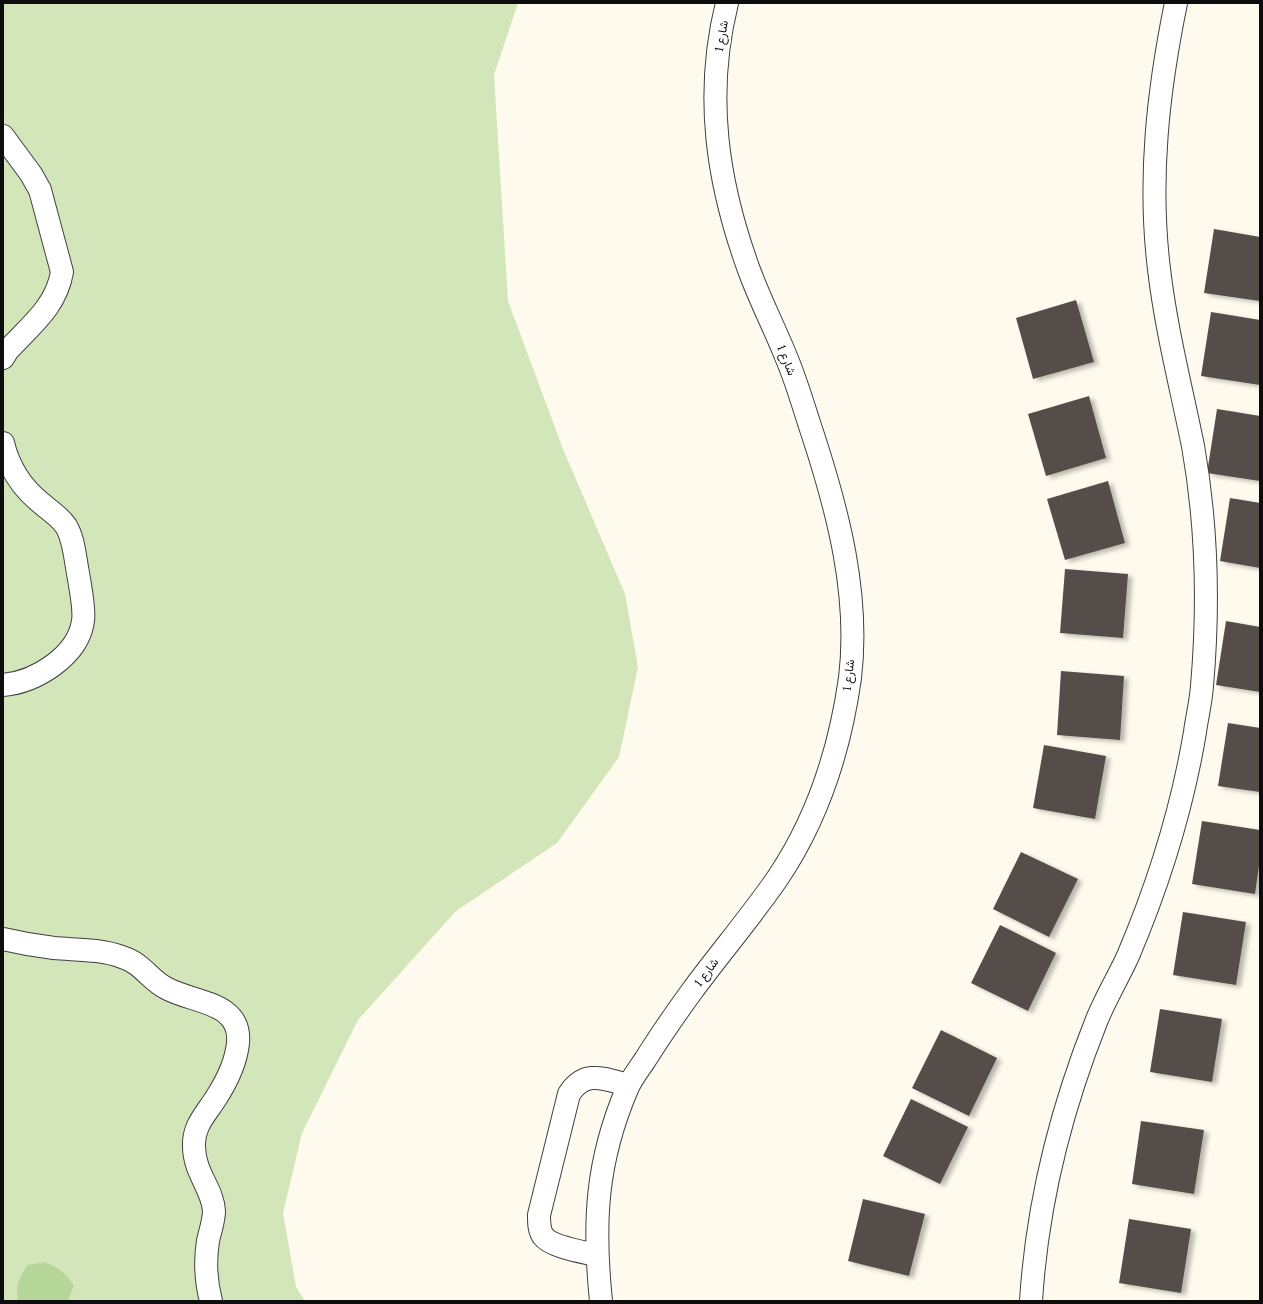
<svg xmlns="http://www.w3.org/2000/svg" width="1263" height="1304" font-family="Lora,Vazirmatn,serif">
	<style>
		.green { fill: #d2e6b9 }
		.forest { fill: #b7d69a }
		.building { fill: #554d4a; filter: url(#shadow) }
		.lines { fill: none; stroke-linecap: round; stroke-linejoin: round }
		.minor-casing { stroke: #404040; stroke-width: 24 }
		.minor { stroke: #fff; stroke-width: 22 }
		.labels { text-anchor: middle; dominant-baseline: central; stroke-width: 4; stroke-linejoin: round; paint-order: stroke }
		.street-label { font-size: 12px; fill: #0d0d0d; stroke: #fff }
	</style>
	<defs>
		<filter id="shadow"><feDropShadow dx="4.5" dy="2.5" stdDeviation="2" flood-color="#0004"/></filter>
	</defs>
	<rect width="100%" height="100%" fill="#fefaed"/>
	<polygon class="green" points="3,3 518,3 494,75 508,301 563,449 625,594 638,667 619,757 557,843 456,911 358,1020 302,1133 283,1213 296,1287 305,1301 3,1301"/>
	<path class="forest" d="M44,1262C58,1267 66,1273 74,1286L68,1300L18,1301C15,1286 19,1277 28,1265Z"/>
	<g class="building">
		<polygon points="1214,229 1260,237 1260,301 1204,293"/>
		<polygon points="1076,300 1094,362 1033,379 1016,318"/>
		<polygon points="1211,312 1260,320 1260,385 1201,376"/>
		<polygon points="1089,396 1106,458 1046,476 1028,414"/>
		<polygon points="1217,409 1260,416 1260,481 1207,473"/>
		<polygon points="1108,481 1125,543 1065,560 1047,499"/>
		<polygon points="1230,498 1260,503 1260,568 1220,561"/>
		<polygon points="1065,569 1128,574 1123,638 1060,633"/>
		<polygon points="1226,621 1260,627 1260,692 1216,685"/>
		<polygon points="1061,671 1124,676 1120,740 1057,735"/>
		<polygon points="1228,723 1260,728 1260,792 1218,786"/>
		<polygon points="1044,745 1106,756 1095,819 1033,808"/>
		<polygon points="1202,821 1260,830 1260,859 1255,894 1192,884"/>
		<polygon points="1021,852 1078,879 1049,937 993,909"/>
		<polygon points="1183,912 1246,922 1236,985 1173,975"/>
		<polygon points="1000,925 1056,953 1028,1011 971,983"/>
		<polygon points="1160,1009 1222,1019 1212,1082 1150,1072"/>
		<polygon points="941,1030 997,1058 969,1116 912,1088"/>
		<polygon points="911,1099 968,1127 940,1184 883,1156"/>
		<polygon points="1141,1121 1204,1130 1194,1194 1132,1184"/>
		<polygon points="863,1199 925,1214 909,1276 848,1261"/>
		<polygon points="1129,1219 1191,1229 1181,1293 1119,1283"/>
	</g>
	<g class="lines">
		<defs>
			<g id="minor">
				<path d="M3,136L31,174L40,190L62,272C56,307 31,325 8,350L3,358"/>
				<path d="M3,443C9,468 21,487 41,503C50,511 59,516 66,526C74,539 75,558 78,573C80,586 85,609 83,621C78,656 36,682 3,685"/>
				<path d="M3,939C20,943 37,946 54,948C76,950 101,949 122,957C142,963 150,980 166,988C192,1003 242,1001 238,1043C236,1063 227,1081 216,1098C206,1114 193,1126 194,1146C194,1173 213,1189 214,1211C214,1221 210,1231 208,1241C205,1260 206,1282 211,1301"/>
				<path d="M596,1255C584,1252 551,1247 543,1236C539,1230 539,1223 539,1215L569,1094C585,1069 604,1079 628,1085"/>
				<path d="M601,1301C593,1223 596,1162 627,1089C631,1079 639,1069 645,1060C660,1036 676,1013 692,991C720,953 750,918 777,879C817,820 840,749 850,678C860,595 838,511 812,432C804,408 797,383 787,359C775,329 760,300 749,270C717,182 704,95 727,3"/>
				<path d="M1031,1301C1037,1206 1061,1110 1096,1022C1105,999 1118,978 1128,956C1159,883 1182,810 1195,732C1197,717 1201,701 1202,686C1209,606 1207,525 1193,446C1181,387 1166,329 1159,269C1148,179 1158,91 1176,3"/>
			</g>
		</defs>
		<use href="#minor" class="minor-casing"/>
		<use href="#minor" class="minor"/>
	</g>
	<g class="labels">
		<g class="street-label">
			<text transform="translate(721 36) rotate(-80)">شارع 1</text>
			<text transform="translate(787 360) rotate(68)">شارع 1</text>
			<text transform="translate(848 675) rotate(-84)">شارع 1</text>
			<text transform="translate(706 972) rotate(-54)">شارع 1</text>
		</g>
	</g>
	<rect width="1263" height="1304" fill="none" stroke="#0d0d0d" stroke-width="8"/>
</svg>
